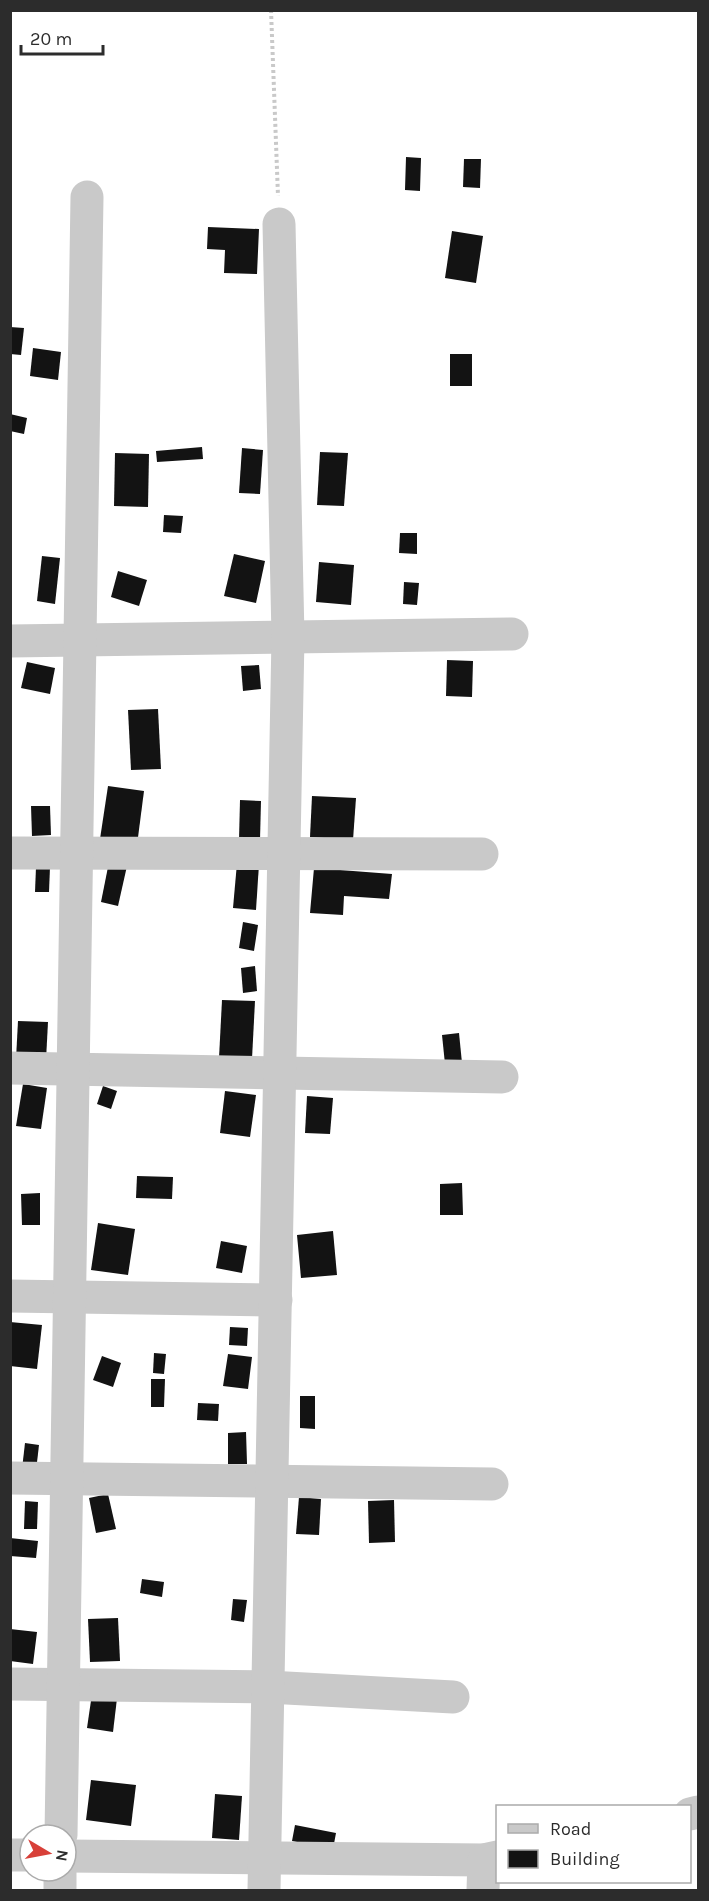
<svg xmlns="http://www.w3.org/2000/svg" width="709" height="1901" font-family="Karla,sans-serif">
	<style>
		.building { fill: #131313 }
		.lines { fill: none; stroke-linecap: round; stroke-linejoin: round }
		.path { stroke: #c9c9c9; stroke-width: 4; stroke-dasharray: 3 3; stroke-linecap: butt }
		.minor { stroke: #c9c9c9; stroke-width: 33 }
	</style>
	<rect width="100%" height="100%" fill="#fff"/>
	<g class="building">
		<polygon points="406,157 421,158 420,191 405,190"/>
		<polygon points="464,159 481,159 480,188 463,187"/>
		<polygon points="208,227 259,229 257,274 224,273 225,250 207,249"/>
		<polygon points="452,231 483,236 476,283 445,278"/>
		<polygon points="10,327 24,328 21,355 10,354"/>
		<polygon points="33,348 61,352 58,380 30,376"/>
		<rect x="450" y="354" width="22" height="32"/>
		<polygon points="10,414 27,418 24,434 10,431"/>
		<polygon points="202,447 203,459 157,462 156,451"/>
		<polygon points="242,448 263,450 260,494 239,493"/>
		<polygon points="320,452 348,453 344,506 317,505"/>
		<polygon points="115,453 149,454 148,507 114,506"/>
		<polygon points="164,515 183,516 181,533 163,532"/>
		<polygon points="400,533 417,533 417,554 399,553"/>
		<polygon points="234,554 265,561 256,603 224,596"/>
		<polygon points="42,556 60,558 55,604 37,601"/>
		<polygon points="319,562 354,565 351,605 316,602"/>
		<polygon points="118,571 147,580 139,606 111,597"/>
		<polygon points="404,582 419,583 417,605 403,604"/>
		<polygon points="447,660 473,661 472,697 446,696"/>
		<polygon points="27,662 55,668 50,694 21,688"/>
		<polygon points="259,665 261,689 243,691 241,666"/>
		<polygon points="158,709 161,769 131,770 128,710"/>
		<polygon points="108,786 144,791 137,845 100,839"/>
		<polygon points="312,796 356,798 353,840 310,837"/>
		<polygon points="240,800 261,801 260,840 239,840"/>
		<polygon points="31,806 50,806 51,835 32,836"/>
		<polygon points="109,862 127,866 118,906 101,902"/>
		<polygon points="237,863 259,864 256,910 233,908"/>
		<polygon points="36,867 50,867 49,892 35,892"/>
		<polygon points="314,868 392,874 389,899 344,896 343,915 310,913"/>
		<polygon points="243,922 258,925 254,951 239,948"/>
		<polygon points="255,966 257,991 243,993 241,968"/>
		<polygon points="222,1000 255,1001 252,1059 219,1058"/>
		<polygon points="18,1021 48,1022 46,1060 16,1059"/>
		<polygon points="459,1033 462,1063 445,1064 442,1035"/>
		<polygon points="23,1084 47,1088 41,1129 16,1126"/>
		<polygon points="103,1086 117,1091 111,1109 97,1104"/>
		<polygon points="225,1091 256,1095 250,1137 220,1133"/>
		<polygon points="307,1096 333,1098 330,1134 305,1133"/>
		<polygon points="137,1176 173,1177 172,1199 136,1198"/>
		<polygon points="462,1183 463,1215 440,1215 440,1184"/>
		<polygon points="40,1193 40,1225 22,1225 21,1194"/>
		<polygon points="98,1223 135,1229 128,1275 91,1270"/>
		<polygon points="333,1231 337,1275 301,1278 297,1235"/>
		<polygon points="221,1241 247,1246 242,1273 216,1268"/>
		<polygon points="10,1322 42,1325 37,1369 10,1366"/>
		<polygon points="230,1327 248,1328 247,1346 229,1345"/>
		<polygon points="154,1353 166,1354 164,1374 153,1373"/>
		<polygon points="228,1354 252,1357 248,1389 223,1386"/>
		<polygon points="102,1356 121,1363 113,1387 93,1380"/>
		<polygon points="151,1379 165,1379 164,1407 151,1407"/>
		<polygon points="300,1396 315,1396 315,1429 300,1428"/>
		<polygon points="198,1403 219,1404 218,1421 197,1420"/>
		<polygon points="246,1432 247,1464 228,1464 228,1433"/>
		<polygon points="25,1443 39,1445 36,1471 22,1469"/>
		<polygon points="108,1494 116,1529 96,1533 89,1498"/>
		<polygon points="299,1497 321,1499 319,1535 296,1534"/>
		<polygon points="394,1500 395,1542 369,1543 368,1501"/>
		<polygon points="25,1501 38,1502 37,1529 24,1529"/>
		<polygon points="10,1538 38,1541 36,1558 10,1556"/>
		<polygon points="142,1579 164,1582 162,1597 140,1593"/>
		<polygon points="233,1599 247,1600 244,1622 231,1620"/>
		<polygon points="118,1618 120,1661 90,1662 88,1619"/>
		<polygon points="10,1629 37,1632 33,1664 10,1661"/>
		<polygon points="93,1687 118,1690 113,1732 87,1728"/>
		<polygon points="91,1780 136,1785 131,1826 86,1820"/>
		<polygon points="215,1794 242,1796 239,1840 212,1838"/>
		<polygon points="295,1825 336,1833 333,1849 292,1841"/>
	</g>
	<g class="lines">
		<polyline class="path" points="271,10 278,196"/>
		<g class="minor">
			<polyline points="10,641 512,634"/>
			<polyline points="10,853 482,854"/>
			<polyline points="10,1068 502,1077"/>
			<polyline points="10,1296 276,1300"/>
			<polyline points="10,1478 492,1484"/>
			<polyline points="10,1684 268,1687 453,1697"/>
			<polyline points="690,1814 698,1812"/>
			<polyline points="61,1835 87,197"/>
			<polyline points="10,1855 30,1855"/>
			<polyline points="66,1856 484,1860 498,1857"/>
			<polyline points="60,1890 60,1871"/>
			<polyline points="264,1890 288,637 279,224"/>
			<polyline points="483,1890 484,1860"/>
		</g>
	</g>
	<rect width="709" height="1901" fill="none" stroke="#2c2c2c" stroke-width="24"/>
	<rect x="496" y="1805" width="195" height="78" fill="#ffffff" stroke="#ababab" stroke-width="1.5"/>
	<rect x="508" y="1824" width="30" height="9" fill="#c9c9c9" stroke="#ababab" stroke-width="1.5"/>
	<text x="550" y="1835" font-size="18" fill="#2c2c2c">Road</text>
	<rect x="508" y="1850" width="30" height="18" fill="#131313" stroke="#ababab" stroke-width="1.5"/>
	<text x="550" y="1865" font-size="18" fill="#2c2c2c">Building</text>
	<g transform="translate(48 1853) rotate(100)"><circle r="28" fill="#ffffff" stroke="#ababab" stroke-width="1.5"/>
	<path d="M0-4.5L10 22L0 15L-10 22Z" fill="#d84039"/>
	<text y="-9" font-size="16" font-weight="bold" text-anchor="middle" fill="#2c2c2c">N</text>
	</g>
	<path d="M21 45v9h82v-9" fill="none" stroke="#2c2c2c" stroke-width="3"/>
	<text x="30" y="45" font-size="18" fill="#2c2c2c" stroke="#ffffff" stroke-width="4.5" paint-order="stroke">20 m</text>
</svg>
